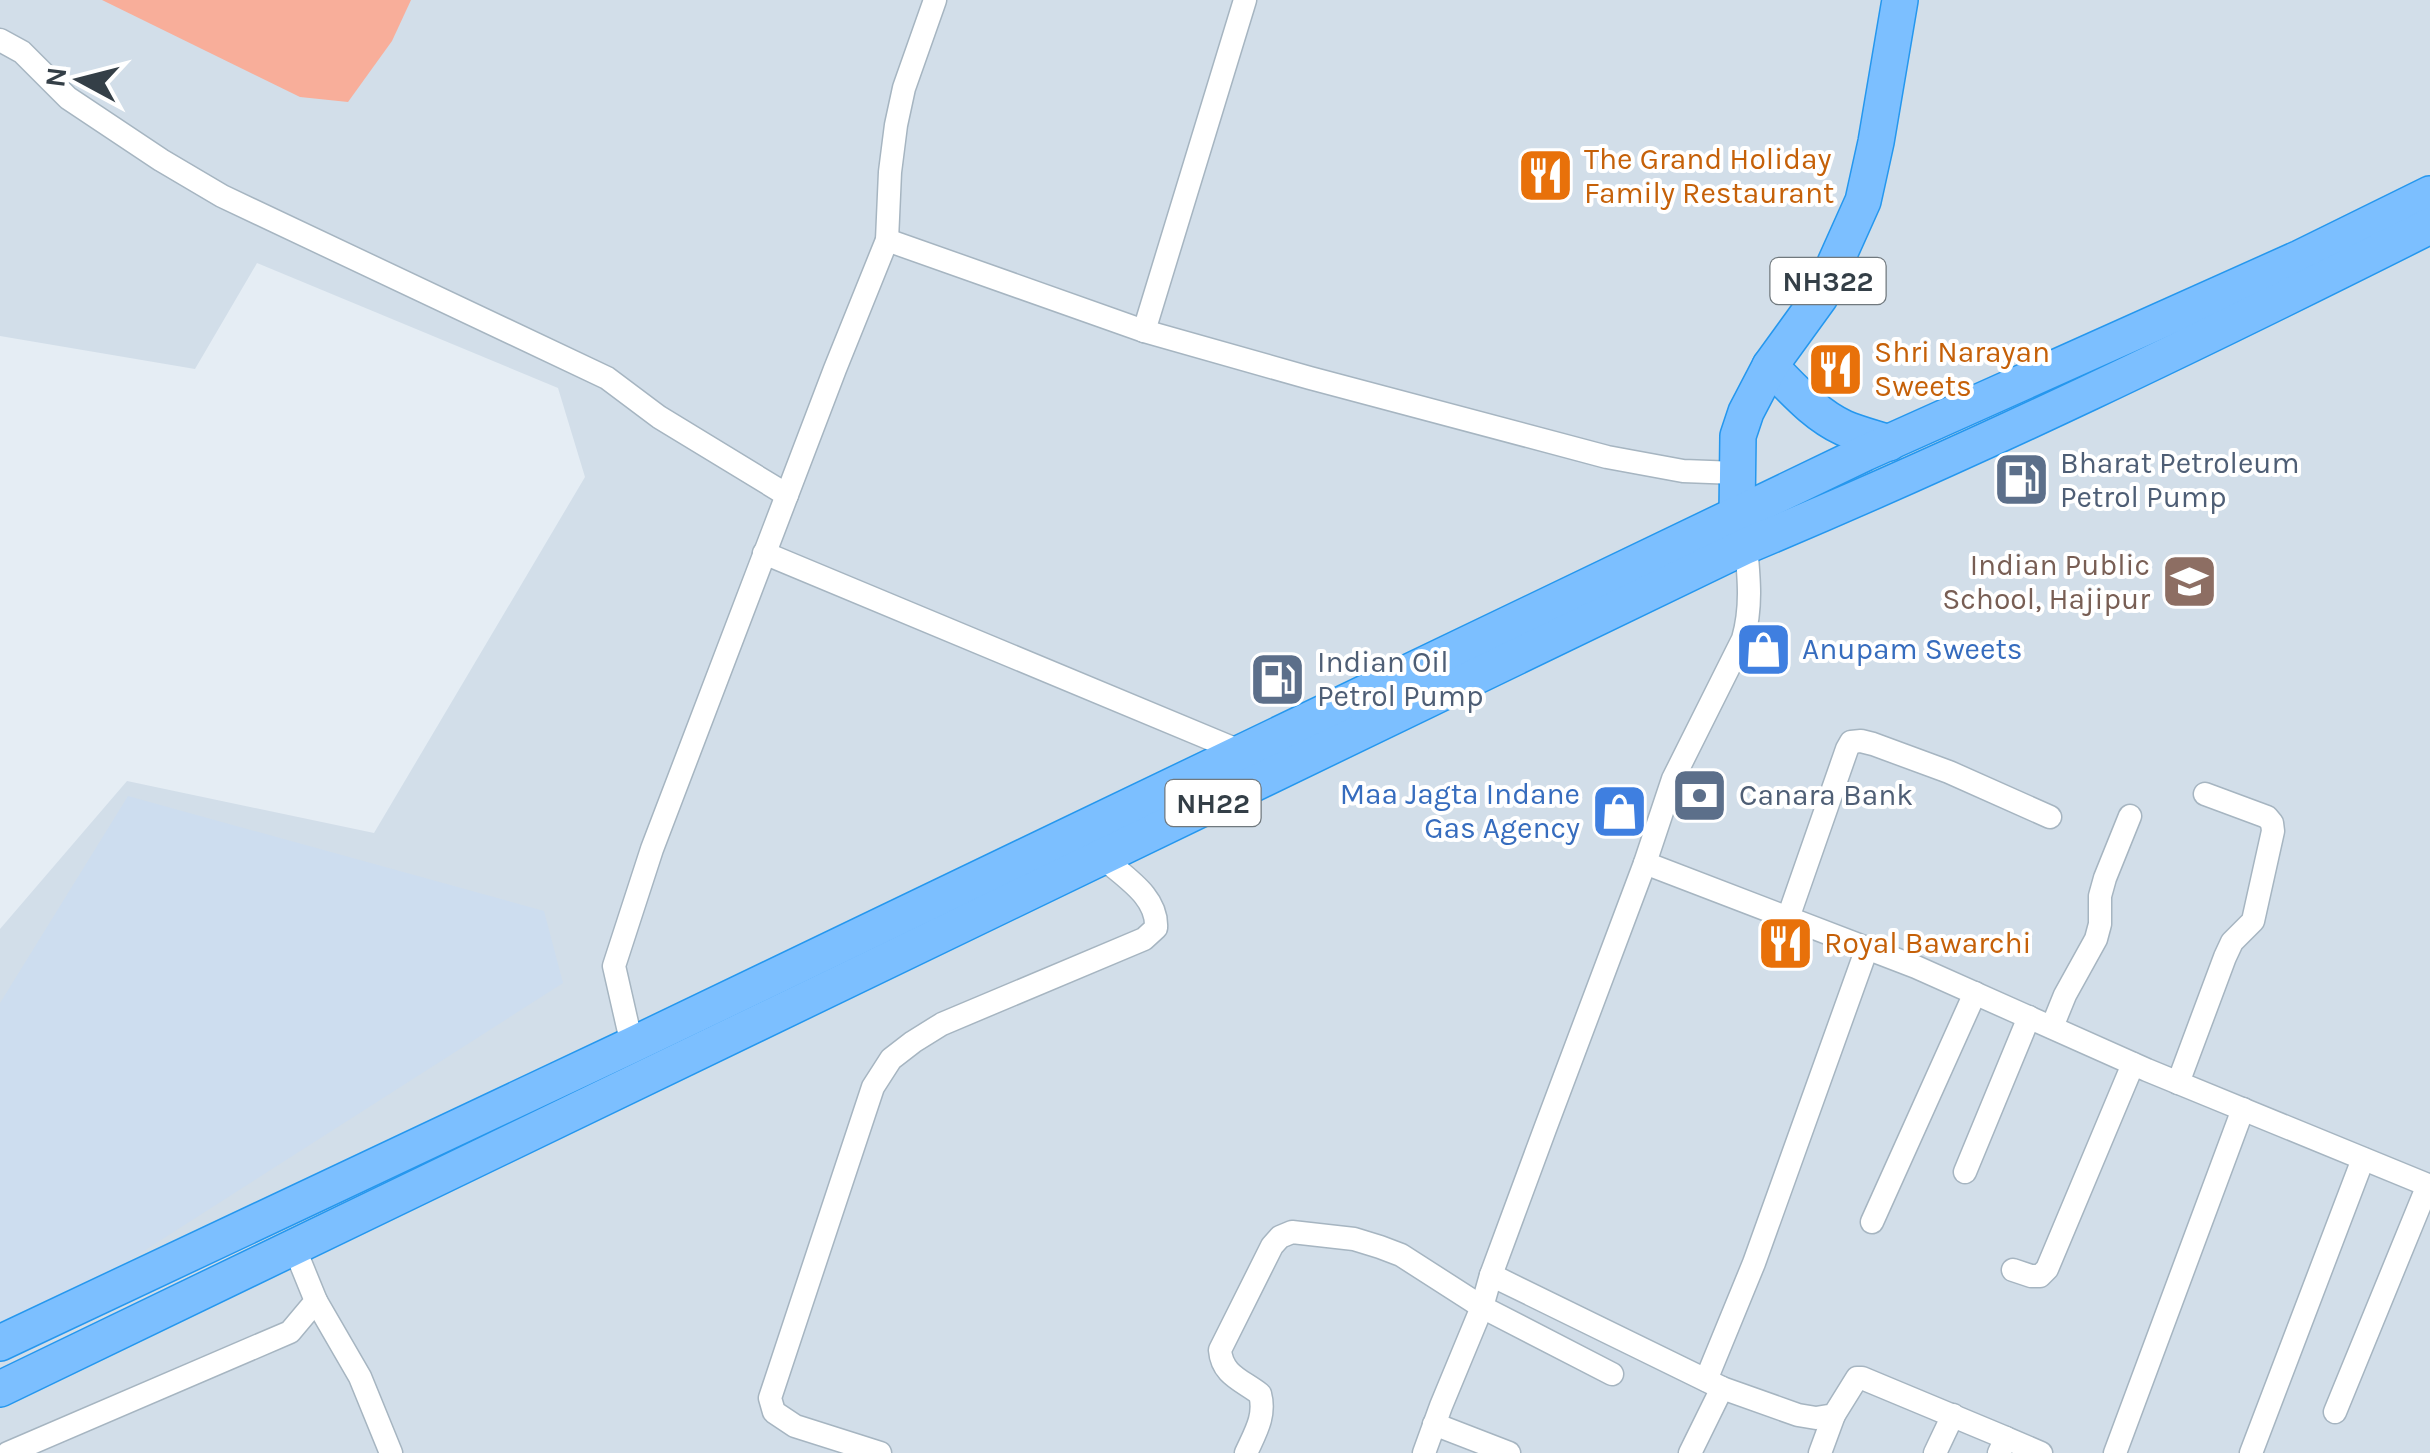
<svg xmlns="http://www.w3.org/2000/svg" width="2430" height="1453" font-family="Karla,sans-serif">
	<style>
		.residential { fill: #d2dee9 }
		.education { fill: #cdddef }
		.water { fill: #f8ae9a }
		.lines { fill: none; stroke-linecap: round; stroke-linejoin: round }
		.minor-casing { stroke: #a6b5c1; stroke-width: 25 }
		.trunk-casing { stroke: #2597ee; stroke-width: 38 }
		.minor { stroke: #fff; stroke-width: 22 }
		.trunk { stroke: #7cbfff; stroke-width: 35 }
		.labels { text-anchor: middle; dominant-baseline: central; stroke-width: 8; stroke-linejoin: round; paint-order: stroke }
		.shield { fill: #fff; stroke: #71797e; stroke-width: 2.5 }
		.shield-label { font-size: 28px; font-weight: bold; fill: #343f47 }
		.food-label { font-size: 30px; fill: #c56008; stroke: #fff; text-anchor: start }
		.service-label { font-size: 30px; fill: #4e5e75; stroke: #fff; text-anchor: start }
		.education-label { font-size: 30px; fill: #785e54; stroke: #fff; text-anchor: end }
		.shop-label { font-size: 30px; fill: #366cbe; stroke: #fff; text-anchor: start }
	</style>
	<rect width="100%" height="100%" fill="#e5edf4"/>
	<polygon class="residential" points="0,0 2430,0 2430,1453 0,1453 0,929 127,781 374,833 585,477 558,388 257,263 195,369 0,336"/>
	<polygon class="education" points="128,796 544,911 563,983 0,1343 0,1003"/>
	<polygon class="water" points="102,0 411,0 392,41 348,102 300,97"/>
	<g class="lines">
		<defs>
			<g id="minor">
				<polyline points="0,40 22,52 68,98 161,160 222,196 607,378 659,417 787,495"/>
				<polyline points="887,240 1144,331 1310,378 1607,457 1683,471 1737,473"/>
				<polyline points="1144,331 1245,0"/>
				<polyline points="764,553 1242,752"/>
				<polyline points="1645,863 1916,967 2147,1070 2430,1186"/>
				<polyline points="1788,918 1847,749 1851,742 1861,741 1873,744 1949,772 2050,817"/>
				<polyline points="2052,1027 2065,995 2096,939 2100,924 2100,896 2105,878 2130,816"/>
				<polyline points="632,1045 614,966 652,849 835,369 887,240 890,172 896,125 904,88 935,0"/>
				<polyline points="2178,1083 2225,957 2232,942 2253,921 2273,831 2272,823 2267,817 2205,794"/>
				<polyline points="1965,1172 2029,1017"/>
				<polyline points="1872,1222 1975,993"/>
				<polyline points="2013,1270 2031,1276 2040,1276 2047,1269 2133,1064"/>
				<polyline points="1491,1275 1722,1388 1798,1415 1816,1418 1834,1415 1857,1378 1862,1378 2006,1438"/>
				<polyline points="316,1301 360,1377 391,1453"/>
				<polyline points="1706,1380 1754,1263 1867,948"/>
				<polyline points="2335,1412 2428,1185"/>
				<polyline points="1434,1424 1509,1453"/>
				<polyline points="8,1453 290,1332 316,1301 294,1247"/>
				<path d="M880,1453L795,1426L774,1412L770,1398L873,1087L891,1059L913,1042L942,1024L1144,939L1156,928C1158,896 1124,877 1102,857"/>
				<path d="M1246,1453C1255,1433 1266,1416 1260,1394C1242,1380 1222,1375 1220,1350L1272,1246L1280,1237L1292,1232L1354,1239L1380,1247L1401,1255L1482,1307L1612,1374"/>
				<path d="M1424,1453L1441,1406L1482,1307L1491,1275L1545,1129L1645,863L1673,779L1743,639C1752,608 1749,578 1746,546"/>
				<polyline points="1690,1453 1722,1388"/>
				<polyline points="1820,1453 1834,1415"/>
				<polyline points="1935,1453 1953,1415"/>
				<polyline points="1999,1453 2006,1438 2041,1453"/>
				<polyline points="2115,1453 2243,1109"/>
				<polyline points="2251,1453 2363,1159"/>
			</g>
			<g id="trunk">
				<path d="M1770,366C1793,389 1814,414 1844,428C1858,434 1874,438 1889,443"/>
				<polyline points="1742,532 1737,515 1738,436 1746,412 1770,366 1820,297 1863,201 1876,142 1900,0"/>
				<polyline points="0,1343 632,1045 1865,453 2300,258 2430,194"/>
				<path d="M0,1389L1746,546C1978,449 2205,339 2430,226"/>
			</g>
		</defs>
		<use href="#minor" class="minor-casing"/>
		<use href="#trunk" class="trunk-casing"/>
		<use href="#minor" class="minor"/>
		<use href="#trunk" class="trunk"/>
	</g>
	<defs>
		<symbol id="restaurant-square" viewBox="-11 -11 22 22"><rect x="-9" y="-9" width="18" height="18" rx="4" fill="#e8710a" stroke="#fff"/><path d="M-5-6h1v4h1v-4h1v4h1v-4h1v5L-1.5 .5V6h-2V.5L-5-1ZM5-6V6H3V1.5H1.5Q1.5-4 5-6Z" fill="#fff"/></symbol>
		<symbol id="fuel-square" viewBox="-11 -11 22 22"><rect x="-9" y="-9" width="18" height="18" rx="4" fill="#5c6f8a" stroke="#fff"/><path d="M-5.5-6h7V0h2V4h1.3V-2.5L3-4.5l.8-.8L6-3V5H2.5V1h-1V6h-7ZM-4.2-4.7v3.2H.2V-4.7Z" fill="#fff"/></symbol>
		<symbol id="school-square" viewBox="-11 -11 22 22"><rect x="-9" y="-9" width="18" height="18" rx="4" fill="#8d6e63" stroke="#fff"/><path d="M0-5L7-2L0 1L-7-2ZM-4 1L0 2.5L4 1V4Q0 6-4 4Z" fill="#fff"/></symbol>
		<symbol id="shop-square" viewBox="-11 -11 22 22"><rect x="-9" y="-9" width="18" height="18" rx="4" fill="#3f7fe0" stroke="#fff"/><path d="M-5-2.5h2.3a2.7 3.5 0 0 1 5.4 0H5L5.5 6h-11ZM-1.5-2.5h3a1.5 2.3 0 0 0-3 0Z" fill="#fff"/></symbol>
		<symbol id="bank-square" viewBox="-11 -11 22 22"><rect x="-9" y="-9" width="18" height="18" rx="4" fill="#5c6f8a" stroke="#fff"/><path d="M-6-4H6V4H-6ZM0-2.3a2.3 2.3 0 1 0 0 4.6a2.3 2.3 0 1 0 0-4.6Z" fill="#fff"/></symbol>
	</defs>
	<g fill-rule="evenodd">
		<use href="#restaurant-square" x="1514" y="144" width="63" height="63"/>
		<use href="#restaurant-square" x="1804" y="338" width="63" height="63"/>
		<use href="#fuel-square" x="1990" y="448" width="63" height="63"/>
		<use href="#school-square" x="2158" y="550" width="63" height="63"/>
		<use href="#shop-square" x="1732" y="618" width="63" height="63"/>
		<use href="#fuel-square" x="1246" y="648" width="63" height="63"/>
		<use href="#bank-square" x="1668" y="764" width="63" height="63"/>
		<use href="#shop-square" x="1588" y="780" width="63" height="63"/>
		<use href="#restaurant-square" x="1754" y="912" width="63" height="63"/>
	</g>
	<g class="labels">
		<g class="shield">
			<rect x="1770.5" y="258" width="115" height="46" rx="8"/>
			<rect x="1165.5" y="780" width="95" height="46" rx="8"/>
		</g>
		<g class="shield-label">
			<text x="1828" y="281">NH322</text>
			<text x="1213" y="803">NH22</text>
		</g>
		<g class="food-label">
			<text x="1584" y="159">The Grand Holiday<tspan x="1584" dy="34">Family Restaurant</tspan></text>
			<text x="1874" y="352">Shri Narayan<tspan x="1874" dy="34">Sweets</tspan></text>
			<text x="1824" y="943">Royal Bawarchi</text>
		</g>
		<g class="service-label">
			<text x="2060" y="463">Bharat Petroleum<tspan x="2060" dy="34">Petrol Pump</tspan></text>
			<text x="1317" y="662">Indian Oil<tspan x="1317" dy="34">Petrol Pump</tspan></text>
			<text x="1739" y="795">Canara Bank</text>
		</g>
		<g class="education-label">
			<text x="2150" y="565">Indian Public<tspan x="2150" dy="34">School, Hajipur</tspan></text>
		</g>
		<g class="shop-label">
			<text x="1802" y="649">Anupam Sweets</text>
			<text x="1580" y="794" text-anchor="end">Maa Jagta Indane<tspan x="1580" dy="34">Gas Agency</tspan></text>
		</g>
	</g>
	<g transform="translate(80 80) rotate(277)" stroke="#ffffff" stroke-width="8" paint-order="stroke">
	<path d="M0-8L18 38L0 25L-18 38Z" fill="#343f47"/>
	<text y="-15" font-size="28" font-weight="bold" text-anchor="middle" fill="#343f47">N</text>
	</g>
</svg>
